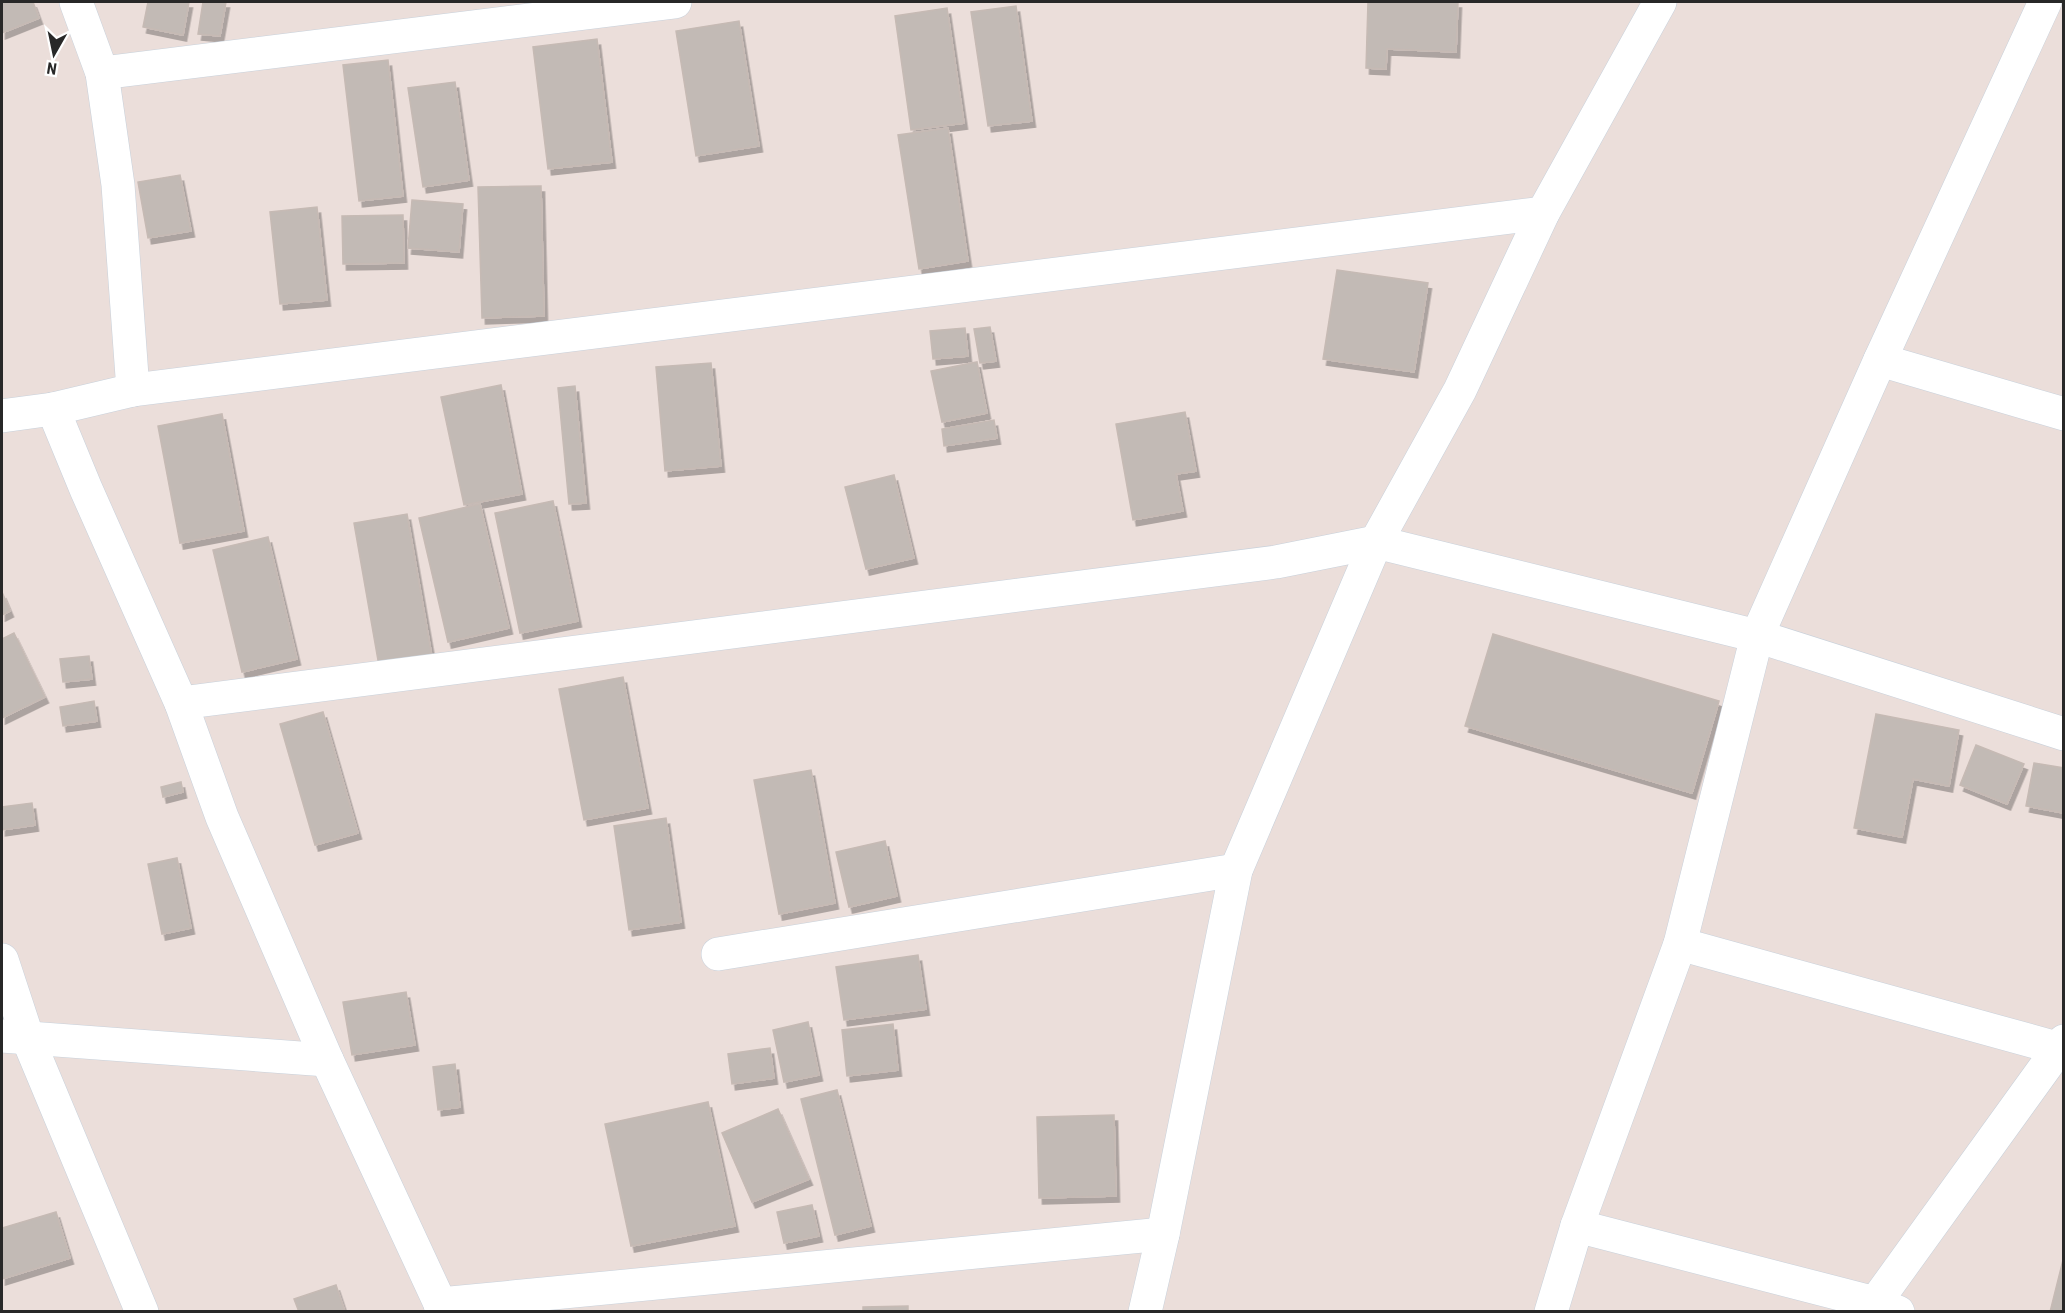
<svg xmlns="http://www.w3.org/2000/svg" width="2065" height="1313" font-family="'Roboto Condensed',sans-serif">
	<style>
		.building { fill: #c2bab5; stroke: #c6bab4; stroke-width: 1.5; filter: url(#shadow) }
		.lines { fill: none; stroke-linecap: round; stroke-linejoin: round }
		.street-casing { stroke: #c8d1db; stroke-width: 34 }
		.secondary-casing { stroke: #c8d1db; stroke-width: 34 }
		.street { stroke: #fff; stroke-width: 33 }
		.secondary { stroke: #fff; stroke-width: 33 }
	</style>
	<defs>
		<filter id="shadow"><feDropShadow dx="3.5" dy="6" stdDeviation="0" flood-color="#0004"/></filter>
	</defs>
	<rect width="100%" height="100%" fill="#ebdeda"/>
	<g class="building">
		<polygon points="2,2 33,2 39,18 2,33"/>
		<polygon points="148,2 189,2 183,35 143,27"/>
		<polygon points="203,2 226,2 220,36 198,34"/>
		<polygon points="1368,2 1458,2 1456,52 1387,49 1386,69 1366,68"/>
		<polygon points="1016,6 1032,121 988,126 971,12"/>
		<polygon points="947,8 964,123 911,130 895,16"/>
		<polygon points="739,21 759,146 696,156 676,31"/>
		<polygon points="597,39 612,162 548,169 533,47"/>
		<polygon points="388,60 403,196 359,201 343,65"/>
		<polygon points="455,82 469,180 423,187 408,88"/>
		<polygon points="948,128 968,261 919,269 898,135"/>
		<polygon points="180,175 191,231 148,238 138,182"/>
		<polygon points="541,186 544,316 482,318 478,187"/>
		<polygon points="412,200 463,204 459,252 408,248"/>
		<polygon points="317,207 327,300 280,304 270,212"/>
		<polygon points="403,215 404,263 343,264 342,216"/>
		<polygon points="1337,270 1428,283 1414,372 1323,359"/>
		<polygon points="990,327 996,361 980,363 974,329"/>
		<polygon points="965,328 968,356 933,359 930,331"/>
		<polygon points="977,362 987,413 942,422 931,371"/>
		<polygon points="711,363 721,466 665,471 656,367"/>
		<polygon points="501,385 522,494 464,505 441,397"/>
		<polygon points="575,386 586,503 569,504 558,388"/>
		<polygon points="1185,412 1196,471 1176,474 1183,511 1133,520 1116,424"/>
		<polygon points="222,414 244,531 180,543 158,426"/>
		<polygon points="994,420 997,438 944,446 942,429"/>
		<polygon points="894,475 914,558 866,569 845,487"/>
		<polygon points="553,501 578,621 520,633 495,513"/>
		<polygon points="480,504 509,628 448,642 419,518"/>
		<polygon points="407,514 432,657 379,666 354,523"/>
		<polygon points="268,537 297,659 242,672 213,550"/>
		<polygon points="2,592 10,611 2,615"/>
		<polygon points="14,633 45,697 2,718 2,639"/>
		<polygon points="1493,634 1719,701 1692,793 1465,726"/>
		<polygon points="89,656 92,679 63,682 60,659"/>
		<polygon points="623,677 648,808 584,820 559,689"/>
		<polygon points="94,701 97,721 63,726 60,707"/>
		<polygon points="323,712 358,833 315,845 280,724"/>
		<polygon points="1876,714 1959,730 1949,786 1913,779 1902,837 1854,828"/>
		<polygon points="1976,745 2024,764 2007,804 1960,785"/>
		<polygon points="2034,763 2064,768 2064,813 2026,806"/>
		<polygon points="811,770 835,903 779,914 754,780"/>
		<polygon points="181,782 183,792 163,797 161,787"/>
		<polygon points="32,803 35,825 2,830 2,807"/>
		<polygon points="666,818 681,922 629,930 614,826"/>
		<polygon points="885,841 897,896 849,907 836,852"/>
		<polygon points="177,858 191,928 162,934 148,864"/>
		<polygon points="918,955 926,1009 844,1020 836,967"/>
		<polygon points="406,992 415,1045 352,1055 343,1002"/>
		<polygon points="808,1022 819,1075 784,1082 773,1030"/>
		<polygon points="893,1024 898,1070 847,1076 842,1030"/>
		<polygon points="770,1048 774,1078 732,1084 728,1054"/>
		<polygon points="455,1064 460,1107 438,1110 433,1067"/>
		<polygon points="837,1090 871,1226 835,1235 801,1099"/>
		<polygon points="708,1102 735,1226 631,1246 605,1124"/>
		<polygon points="778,1109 809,1179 752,1202 722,1133"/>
		<polygon points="1114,1115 1116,1196 1039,1198 1037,1117"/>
		<polygon points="812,1205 819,1236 784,1243 777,1212"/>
		<polygon points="56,1212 70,1258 2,1279 2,1228"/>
		<polygon points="2064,1256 2064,1312 2050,1312"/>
		<polygon points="336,1285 345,1312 299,1312 294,1299"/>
		<polygon points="908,1306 908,1312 863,1312 863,1307"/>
	</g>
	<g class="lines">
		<defs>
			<g id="street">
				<polyline points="76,2 102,73 118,185 133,390"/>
				<polyline points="102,73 675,2"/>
				<polyline points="1880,360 2064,414"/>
				<polyline points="53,409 86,489 181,703 222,817 327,1060 444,1312"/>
				<polyline points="2,416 53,409 133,390 1543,213"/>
				<polyline points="181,703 1276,562 1376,542 1757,636 2064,734"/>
				<polyline points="1680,944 2064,1050"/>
				<polyline points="718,954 1236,870"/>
				<polyline points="2,960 28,1039 142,1312"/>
				<polyline points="2,1036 327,1060"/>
				<polyline points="1577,1226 1875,1303 1898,1312"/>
				<polyline points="1875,1303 2064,1041"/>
				<polyline points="440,1304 1163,1234"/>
				<polyline points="1551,1312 1577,1226 1680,944 1757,636 1880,360 2045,2"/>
			</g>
			<polyline id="secondary" points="1145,1312 1163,1234 1236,870 1376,542 1460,390 1543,213 1660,2"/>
		</defs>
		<use href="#street" class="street-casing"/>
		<use href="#secondary" class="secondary-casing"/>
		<use href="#street" class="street"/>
		<use href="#secondary" class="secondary"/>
	</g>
	<rect width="2065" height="1313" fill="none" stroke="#282828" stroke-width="6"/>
	<g transform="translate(54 54) rotate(189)" stroke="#ffffff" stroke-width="4.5" paint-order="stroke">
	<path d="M0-4.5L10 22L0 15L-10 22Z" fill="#282828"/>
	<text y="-9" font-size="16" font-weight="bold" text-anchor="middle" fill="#282828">N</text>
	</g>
</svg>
